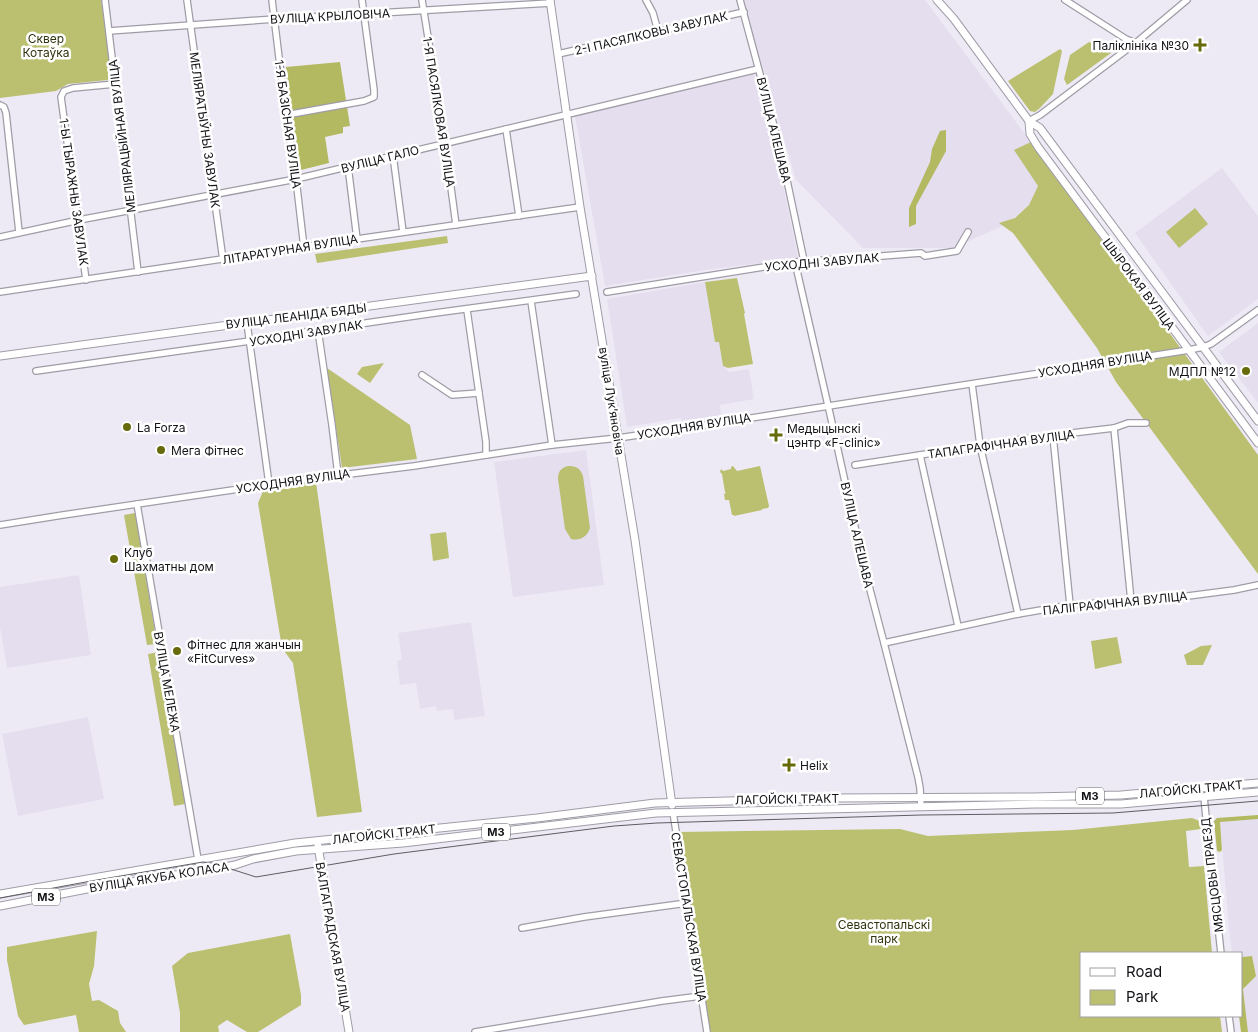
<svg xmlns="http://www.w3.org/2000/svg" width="1258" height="1032" font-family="Inter,sans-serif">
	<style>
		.built { fill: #e5deef }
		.green { fill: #bac070 }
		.forest { fill: #b3b960 }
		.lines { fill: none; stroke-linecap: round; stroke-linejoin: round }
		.minor-casing { stroke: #a09ca6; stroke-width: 8 }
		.major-casing { stroke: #a09ca6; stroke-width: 9 }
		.minor { stroke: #fff; stroke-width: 5.5 }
		.major { stroke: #fff; stroke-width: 7 }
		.tram { stroke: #5e5c63; stroke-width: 1 }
		.poi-dot { fill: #666a0b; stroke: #fff; stroke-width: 2 }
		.labels { text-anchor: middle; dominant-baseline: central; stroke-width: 5; stroke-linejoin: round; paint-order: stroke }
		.shield { fill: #fff; stroke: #5a595c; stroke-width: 1 }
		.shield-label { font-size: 11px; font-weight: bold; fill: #131216 }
		.street-label { font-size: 12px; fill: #131216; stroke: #fff }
		.park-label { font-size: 12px; fill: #31330d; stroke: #fff }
		.poi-label { font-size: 12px; fill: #131216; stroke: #fff; text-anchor: start }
	</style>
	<rect width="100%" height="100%" fill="#eeeaf5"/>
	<g class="built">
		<polygon points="743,0 925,0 1031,142 1015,150 1038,186 1029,205 1007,224 953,248 863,248 796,180"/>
		<polygon points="754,74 777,155 798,258 705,270 605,286 575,116"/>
		<polygon points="1222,168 1258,216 1258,299 1208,336 1135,233"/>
		<polygon points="705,282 715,342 719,341 723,366 729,372 749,369 754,399 720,405 721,415 682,421 681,418 627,427 607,299"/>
		<polygon points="1258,323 1258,403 1219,352"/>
		<polygon points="586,450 604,585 513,597 494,462"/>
		<polygon points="79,575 91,655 7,668 0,627 0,587"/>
		<polygon points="471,622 485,716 454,720 453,709 437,711 436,706 420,709 416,683 400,685 397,661 402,660 398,633"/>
		<polygon points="88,717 104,799 18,816 2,734"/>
		<polygon points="1258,819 1258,1032 1248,1032 1243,989 1256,976 1252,956 1242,957 1242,953 1232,953 1229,928 1220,822"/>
	</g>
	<g class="green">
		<polygon points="0,0 101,0 111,72 108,80 68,84 56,91 0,98"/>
		<polygon points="1089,42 1102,47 1111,53 1067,85 1064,79 1070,55"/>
		<polygon points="1060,49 1062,51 1053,94 1040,108 1035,112 1030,111 1008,81"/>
		<polygon points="1031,142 1258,455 1258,574 1116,382 1097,348 1013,233 999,223 1015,218 1029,205 1038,186 1014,150"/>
		<polygon points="1195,208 1208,224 1179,248 1166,232"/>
		<polygon points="447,236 448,243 317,263 315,254"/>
		<polygon points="737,278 745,313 744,314 753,364 728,368 723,366 719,342 715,342 705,282"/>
		<polygon points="384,363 370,383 357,374 362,367"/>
		<polygon points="327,368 410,425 417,459 342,468"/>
		<path d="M568,466C576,466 580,468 583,476L590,528C587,537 580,541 571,539L565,529L558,479C558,471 561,468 568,466Z"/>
		<polygon points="733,466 737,471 760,466 769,506 768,508 762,509 762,510 734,516 734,515 732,515 729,500 725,500 724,494 726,493 725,492 722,474 720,472 721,469 723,471 731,469 731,467"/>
		<polygon points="316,482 362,812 317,817 293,663 282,648 258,503 264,489"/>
		<polygon points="135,513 157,644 147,645 124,515"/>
		<polygon points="446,532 449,558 433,561 430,534"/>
		<polygon points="1117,637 1122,663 1095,669 1091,641"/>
		<polygon points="1212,645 1203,665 1187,665 1184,655 1201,646"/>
		<polygon points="159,652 185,804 174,806 148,654"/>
		<polygon points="1192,818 1200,821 1201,829 1186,831 1189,867 1204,866 1212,953 1082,953 1082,1016 1220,1016 1222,1032 706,1032 677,832 900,829 928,836 1073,830"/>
		<polygon points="97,931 94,966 89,984 92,1001 99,1000 118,1011 120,1023 126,1032 79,1032 76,1015 24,1025 18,1016 7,960 7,947"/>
		<polygon points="290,934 301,995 301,1005 258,1032 247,1032 227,1020 218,1026 219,1032 180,1032 180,1013 172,966 188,953"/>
	</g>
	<g class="forest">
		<polygon points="340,62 350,126 343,127 343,133 325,137 329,163 301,170 291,111 286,67"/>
		<polygon points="946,130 946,151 916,206 916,224 909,227 909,208 930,162 932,149 940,131"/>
		<polygon points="1258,815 1258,819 1220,822 1222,850 1220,852 1217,851 1214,821 1217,818"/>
		<polygon points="1252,956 1256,976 1243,989 1248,1032 1241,1032 1239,1016 1242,1016 1242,957"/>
	</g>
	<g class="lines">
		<defs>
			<g id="minor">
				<polyline points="105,0 138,272"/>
				<polyline points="187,0 223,260"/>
				<polyline points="272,0 286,115 296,179 304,248"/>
				<polyline points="422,0 445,143 456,225"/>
				<polyline points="646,0 653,13 658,31"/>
				<polyline points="740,0 781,152 804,261"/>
				<polyline points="1065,0 1126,39 1135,43"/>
				<polyline points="109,31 275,19 551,3"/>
				<polyline points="558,54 744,12"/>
				<polyline points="0,105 4,107 6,113 19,232"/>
				<polyline points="286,115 364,101 374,97 374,90 362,0"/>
				<polyline points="1029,121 1040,115 1138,41 1187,0"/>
				<polyline points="506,129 519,216"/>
				<polyline points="393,155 403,232"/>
				<polyline points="348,166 357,239"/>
				<polyline points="0,237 79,220 296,179 758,69"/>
				<polyline points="795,262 830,414 863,563 884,643 918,777 920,788 921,807"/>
				<polyline points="86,280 61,97 64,91 73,88 115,84"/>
				<polyline points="0,292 357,239 580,207"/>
				<polyline points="607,292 795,262 856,258 921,253 925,256 957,251 968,232"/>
				<polyline points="531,301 552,445"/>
				<polyline points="467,310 486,442 486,455"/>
				<polyline points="247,323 269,484"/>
				<polyline points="318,330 332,425 338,475"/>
				<polyline points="36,371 250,341 318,330 435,313 576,294"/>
				<polyline points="422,375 452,395 479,393"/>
				<polyline points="972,384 980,445 1018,614"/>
				<polyline points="1114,428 1131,601"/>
				<polyline points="1053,436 1070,605"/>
				<polyline points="920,455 958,626"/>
				<polyline points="855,465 1030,438 1114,428 1128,423 1146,423"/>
				<polyline points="137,504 200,871"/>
				<polyline points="0,525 63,515 293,481 414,466 552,445 618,438 700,426 1189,350 1203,347 1211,344 1258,310"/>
				<polyline points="884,643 1018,614 1070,605 1165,599 1234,590 1258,585"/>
				<polyline points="1204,797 1206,817 1221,953"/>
				<polyline points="673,812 707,1032"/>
				<polyline points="522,928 584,917 687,903"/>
				<polyline points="1229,1016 1231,1032"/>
				<polyline points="475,1032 662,1001 701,996"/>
			</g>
			<g id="major">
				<polyline points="550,0 580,207 635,540 672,805"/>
				<polyline points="937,0 954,19 1029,121 1040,128 1258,421"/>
				<polyline points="1029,121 1030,134 1038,147 1258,443"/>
				<polyline points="0,356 592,276"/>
				<polyline points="318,846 349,1032"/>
				<polyline points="0,894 295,843 537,818 655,803 836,798 1033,797 1121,795 1258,783"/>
				<polyline points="0,906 92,888 220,868 235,865 253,859 296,851 403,843 656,813 1035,804 1121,804 1258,792"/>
			</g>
		</defs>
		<use href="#minor" class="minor-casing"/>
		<use href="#major" class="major-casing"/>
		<use href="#minor" class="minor"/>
		<use href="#major" class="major"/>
		<polyline class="tram" points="0,898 91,881 203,862 212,863 256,877 394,854 614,826 657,823 921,815 1113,813 1258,801"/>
	</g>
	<g class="poi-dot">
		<path d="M1197.5 37.5h5v5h5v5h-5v5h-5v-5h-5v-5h5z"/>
		<circle cx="1246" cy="371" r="5"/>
		<circle cx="127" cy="427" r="5"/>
		<path d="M773.5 427.5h5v5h5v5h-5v5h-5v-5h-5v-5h5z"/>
		<circle cx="161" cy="450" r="5"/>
		<circle cx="114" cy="559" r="5"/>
		<circle cx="177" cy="651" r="5"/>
		<path d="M786.5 757.5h5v5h5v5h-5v5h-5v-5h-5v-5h5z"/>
	</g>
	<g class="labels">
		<g class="shield">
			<rect x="1076" y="787.5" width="28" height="17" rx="4"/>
			<rect x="482" y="823.5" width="28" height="17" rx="4"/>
			<rect x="32" y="888.5" width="28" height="17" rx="4"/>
		</g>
		<g class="shield-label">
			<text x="1090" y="796">М3</text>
			<text x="496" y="832">М3</text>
			<text x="46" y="897">М3</text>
		</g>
		<g class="street-label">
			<text transform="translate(330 16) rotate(-3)">ВУЛІЦА КРЫЛОВІЧА</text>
			<text transform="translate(651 33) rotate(-13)">2-І ПАСЯЛКОВЫ ЗАВУЛАК</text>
			<text transform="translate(439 112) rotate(81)">1-Я ПАСЯЛКОВАЯ ВУЛІЦА</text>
			<text transform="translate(288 124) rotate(82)">1-Я БАЗІСНАЯ ВУЛІЦА</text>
			<text transform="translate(205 130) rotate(82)">МЕЛІЯРАТЫЎНЫ ЗАВУЛАК</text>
			<text transform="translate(774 130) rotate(76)">ВУЛІЦА АЛЕШАВА</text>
			<text transform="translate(122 136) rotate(-97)">МЕЛІЯРАЦЫЙНАЯ ВУЛІЦА</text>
			<text transform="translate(380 159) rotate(-14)">ВУЛІЦА ГАЛО</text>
			<text transform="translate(74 192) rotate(82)">1-Ы ТЫРАЖНЫ ЗАВУЛАК</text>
			<text transform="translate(290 249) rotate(-9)">ЛІТАРАТУРНАЯ ВУЛІЦА</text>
			<text transform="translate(822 262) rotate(-5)">УСХОДНІ ЗАВУЛАК</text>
			<text transform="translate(1139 284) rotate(53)">ШЫРОКАЯ ВУЛІЦА</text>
			<text transform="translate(296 316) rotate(-7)">ВУЛІЦА ЛЕАНІДА БЯДЫ</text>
			<text transform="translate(306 333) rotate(-9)">УСХОДНІ ЗАВУЛАК</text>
			<text transform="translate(1095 364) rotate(-9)">УСХОДНЯЯ ВУЛІЦА</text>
			<text transform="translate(612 401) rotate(81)">вуліца Лукʼяновіча</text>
			<text transform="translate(694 426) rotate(-9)">УСХОДНЯЯ ВУЛІЦА</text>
			<text transform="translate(1001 444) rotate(-8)">ТАПАГРАФІЧНАЯ ВУЛІЦА</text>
			<text transform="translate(293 481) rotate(-8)">УСХОДНЯЯ ВУЛІЦА</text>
			<text transform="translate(857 535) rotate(77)">ВУЛІЦА АЛЕШАВА</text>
			<text transform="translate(1115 603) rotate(-6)">ПАЛІГРАФІЧНАЯ ВУЛІЦА</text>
			<text transform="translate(167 682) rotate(80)">ВУЛІЦА МЕЛЕЖА</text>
			<text transform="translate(1191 789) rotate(-5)">ЛАГОЙСКІ ТРАКТ</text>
			<text transform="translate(787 799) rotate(-1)">ЛАГОЙСКІ ТРАКТ</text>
			<text transform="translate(384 834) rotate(-6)">ЛАГОЙСКІ ТРАКТ</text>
			<text transform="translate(1212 875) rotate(-97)">МЯСЦОВЫ ПРАЕЗД</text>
			<text transform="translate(159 877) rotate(-9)">ВУЛІЦА ЯКУБА КОЛАСА</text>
			<text transform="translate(689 917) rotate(81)">СЕВАСТОПАЛЬСКАЯ ВУЛІЦА</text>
			<text transform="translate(333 937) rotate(80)">ВАЛГАГРАДСКАЯ ВУЛІЦА</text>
		</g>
		<g class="park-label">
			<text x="46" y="38">Сквер<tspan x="46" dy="14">Котаўка</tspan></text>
			<text x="884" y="924">Севастопальскі<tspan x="884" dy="14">парк</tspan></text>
		</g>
		<g class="poi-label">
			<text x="1189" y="45" text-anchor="end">Паліклініка №30</text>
			<text x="1236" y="371" text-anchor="end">МДПЛ №12</text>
			<text x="137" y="427">La Forza</text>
			<text x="787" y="428">Медыцынскі<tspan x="787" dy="14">цэнтр «F-clinic»</tspan></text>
			<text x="171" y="450">Мега Фітнес</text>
			<text x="124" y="552">Клуб<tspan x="124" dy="14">Шахматны дом</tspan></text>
			<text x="187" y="644">Фітнес для жанчын<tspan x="187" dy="14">«FitCurves»</tspan></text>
			<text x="800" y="765">Helix</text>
		</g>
	</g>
	<rect x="1080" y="952" width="162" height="65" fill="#ffffff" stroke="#a1a0a2"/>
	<rect x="1090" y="968" width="25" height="8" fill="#ffffff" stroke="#a1a0a2"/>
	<text x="1126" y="977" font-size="15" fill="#131216">Road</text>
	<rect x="1090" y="990" width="25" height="15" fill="#bac070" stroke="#a1a0a2"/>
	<text x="1126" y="1002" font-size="15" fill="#131216">Park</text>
</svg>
